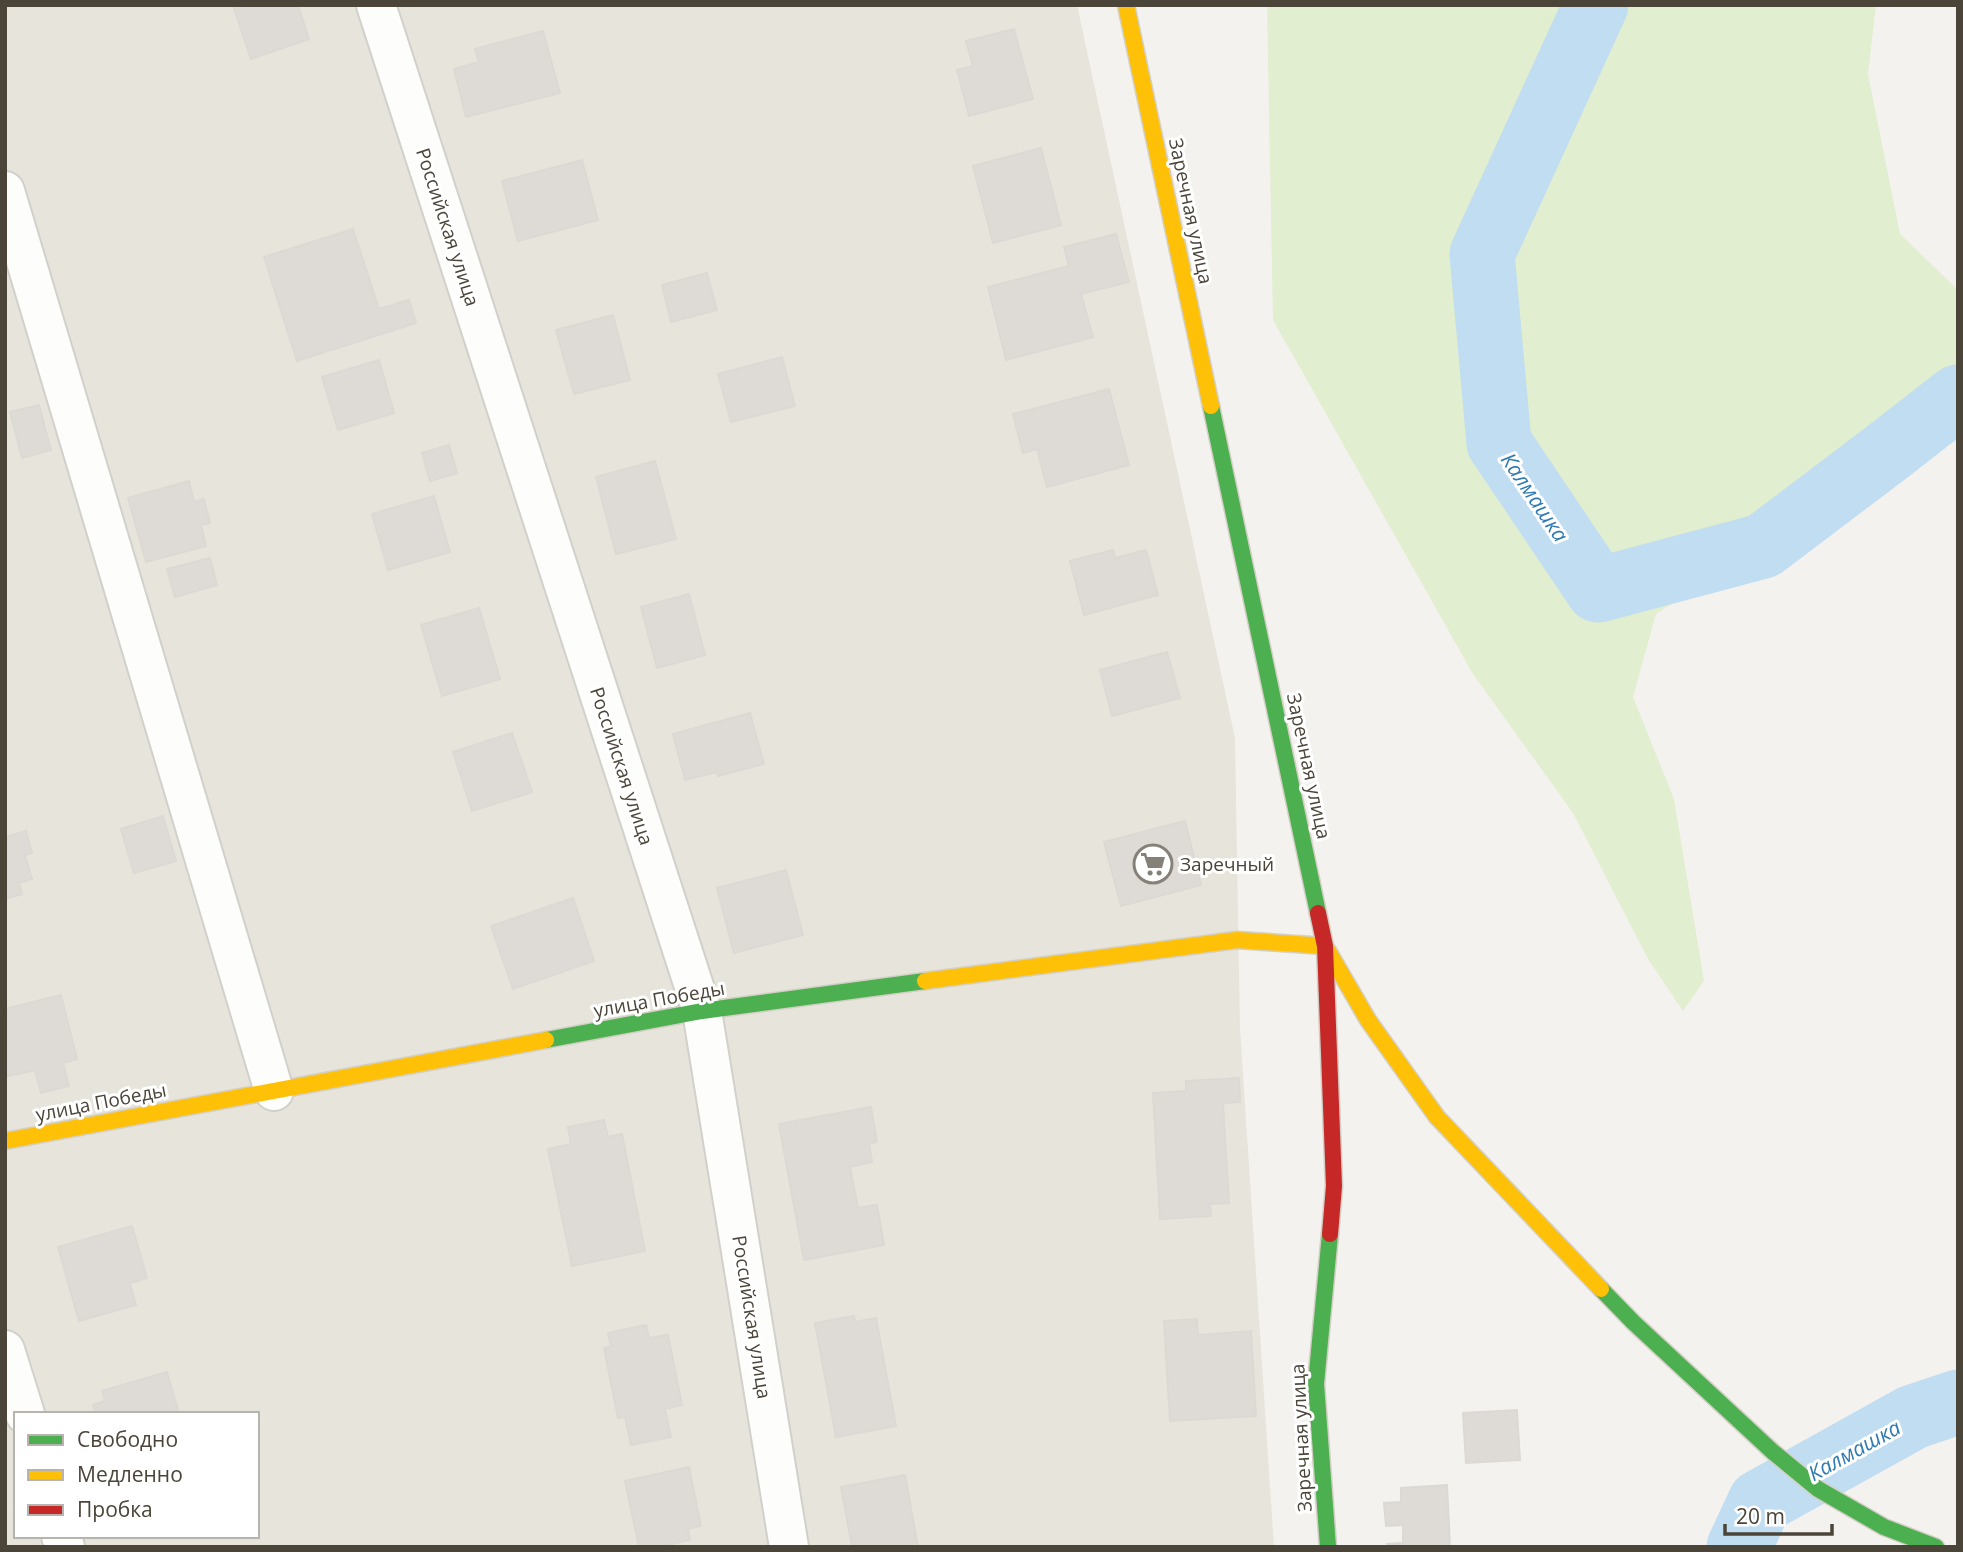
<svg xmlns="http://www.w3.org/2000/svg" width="1963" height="1552" font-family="'Open Sans',sans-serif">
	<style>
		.residential { fill: #e7e4dc; fill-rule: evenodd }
		.green { fill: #e1eecf }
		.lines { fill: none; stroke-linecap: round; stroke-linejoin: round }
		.river { stroke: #c0ddf1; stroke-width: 65 }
		.building { fill: #dedbd6; stroke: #dcd9d4; stroke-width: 2 }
		.street-casing { stroke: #d2d0cb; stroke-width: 42 }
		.fast-casing { stroke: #d3cfc5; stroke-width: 19 }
		.slow-casing { stroke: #d3cfc5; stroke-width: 19 }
		.jam-casing { stroke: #d3cfc5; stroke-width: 19 }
		.street { stroke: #fdfdfc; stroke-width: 38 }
		.fast { stroke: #4caf50; stroke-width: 16 }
		.slow { stroke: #ffc107; stroke-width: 16 }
		.jam { stroke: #c62828; stroke-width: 16 }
		.labels { text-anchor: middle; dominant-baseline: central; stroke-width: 6; stroke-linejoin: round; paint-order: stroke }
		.street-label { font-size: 19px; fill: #4b4439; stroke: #fff }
		.poi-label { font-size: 19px; fill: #4b4439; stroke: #fff; text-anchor: start }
		.water-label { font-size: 21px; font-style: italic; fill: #2e7ab2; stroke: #fff }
	</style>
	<rect width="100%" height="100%" fill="#f4f2ee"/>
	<path class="residential" d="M5,5H1077L1235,738L1240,1028L1274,1547H5ZM16,1414H257V1536H16Z"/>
	<polygon class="green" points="1267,5 1876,5 1868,74 1900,234 1958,290 1958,397 1886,453 1763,546 1656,614 1633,697 1674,799 1704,981 1683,1011 1648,959 1573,813 1473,674 1273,320"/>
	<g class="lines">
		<g class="river">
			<polyline points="1596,5 1482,254 1499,443 1598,590 1763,546 1886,453 1958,397"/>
			<polyline points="1739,1547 1760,1502 1913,1417 1958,1402"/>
		</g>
	</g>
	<g class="building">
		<polygon points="233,5 298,5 309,39 251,59"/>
		<polygon points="1014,29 1033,99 969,116 957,70 973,66 966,41"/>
		<polygon points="543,31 560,93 466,117 454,69 479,62 475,49"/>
		<polygon points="1041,148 1061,225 993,243 973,166"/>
		<polygon points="582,160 598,220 518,241 502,181"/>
		<polygon points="353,229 379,309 409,300 416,323 297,361 264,257"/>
		<polygon points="1116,234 1129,282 1081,294 1093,337 1006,360 988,287 1069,266 1064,247"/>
		<polygon points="707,273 717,310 671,322 662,285"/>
		<polygon points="613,315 630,380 574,394 556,330"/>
		<polygon points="782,357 795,406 731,422 718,374"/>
		<polygon points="379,360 394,413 338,430 322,377"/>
		<polygon points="1109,389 1129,465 1047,487 1037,449 1023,453 1013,414"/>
		<polygon points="39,405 51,450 22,458 10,412"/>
		<polygon points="449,445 457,473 430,481 422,453"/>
		<polygon points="655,461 676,539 616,554 596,477"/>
		<polygon points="189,481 194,502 204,499 210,523 201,525 206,546 146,562 128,498"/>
		<polygon points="434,496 450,552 388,570 372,514"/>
		<polygon points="1113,550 1115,558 1146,550 1158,595 1084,615 1070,561"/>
		<polygon points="210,558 217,585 175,597 167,569"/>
		<polygon points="689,594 705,655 657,668 641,607"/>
		<polygon points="479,608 500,679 442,696 421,625"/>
		<polygon points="1167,652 1180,698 1112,716 1100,670"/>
		<polygon points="750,713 764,764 718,776 717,772 685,780 673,734"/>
		<polygon points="512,733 532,792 472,811 453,752"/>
		<polygon points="163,816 176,861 134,873 121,829"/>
		<polygon points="1185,821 1201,885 1121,906 1104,842"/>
		<polygon points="26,831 32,853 25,855 32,879 19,883 22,894 5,899 5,837"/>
		<polygon points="786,870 803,935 734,953 717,888"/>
		<polygon points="573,898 594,961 513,989 491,926"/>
		<polygon points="61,995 77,1059 63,1063 69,1086 41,1093 35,1070 5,1077 5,1009"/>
		<polygon points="1239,1078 1240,1102 1223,1103 1229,1203 1210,1204 1211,1216 1160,1219 1153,1093 1186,1091 1186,1081"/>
		<polygon points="871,1107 877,1142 869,1144 872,1162 850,1167 858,1208 877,1205 884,1245 804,1260 779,1124"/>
		<polygon points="604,1120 608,1137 622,1134 645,1251 572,1266 548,1149 571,1144 568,1127"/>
		<polygon points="132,1226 147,1278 130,1283 136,1305 79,1321 58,1247"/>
		<polygon points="854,1316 855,1322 876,1318 896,1426 836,1437 815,1323"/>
		<polygon points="1197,1319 1198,1335 1251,1331 1256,1416 1170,1421 1164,1321"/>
		<polygon points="646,1325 649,1338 668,1335 682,1405 665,1409 671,1437 631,1445 625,1417 618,1418 604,1348 611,1346 608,1333"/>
		<polygon points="167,1372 179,1414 96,1414 93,1405 105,1401 102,1391"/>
		<polygon points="1517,1410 1520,1460 1466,1463 1463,1413"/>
		<polygon points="689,1467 701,1526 688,1529 690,1540 658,1547 639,1547 625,1481"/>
		<polygon points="905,1475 918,1547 852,1547 841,1487"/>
		<polygon points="1447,1485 1450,1547 1387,1547 1387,1544 1403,1543 1403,1525 1386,1526 1384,1503 1401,1502 1401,1488"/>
	</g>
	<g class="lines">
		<defs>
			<g id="street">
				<polyline points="376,5 702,1011 789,1547"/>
				<polyline points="5,191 274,1091"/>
				<polyline points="5,1350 25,1414"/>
				<polyline points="61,1536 65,1547"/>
			</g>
			<g id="fast">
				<polyline points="1211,406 1318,913"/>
				<polyline points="546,1040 702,1011 925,981"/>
				<polyline points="1601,1289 1633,1322 1773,1452 1818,1489 1884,1527 1936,1547"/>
				<polyline points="1328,1547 1316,1384 1330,1234"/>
			</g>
			<g id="slow">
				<polyline points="1126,5 1211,406"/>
				<polyline points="1328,951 1368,1020 1437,1117 1601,1289"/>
				<polyline points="925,981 1237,940 1325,946"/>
				<polyline points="5,1141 546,1040"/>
			</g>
			<polyline id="jam" points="1318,913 1325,946 1334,1186 1330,1234"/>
		</defs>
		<use href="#street" class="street-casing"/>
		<use href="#fast" class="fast-casing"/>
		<use href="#slow" class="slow-casing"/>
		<use href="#jam" class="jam-casing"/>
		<use href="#street" class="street"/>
		<use href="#fast" class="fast"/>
		<use href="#slow" class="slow"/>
		<use href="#jam" class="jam"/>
	</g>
	<defs>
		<symbol id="supermarket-ring" viewBox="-11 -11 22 22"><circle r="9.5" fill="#fff" stroke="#868178" stroke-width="1.5"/><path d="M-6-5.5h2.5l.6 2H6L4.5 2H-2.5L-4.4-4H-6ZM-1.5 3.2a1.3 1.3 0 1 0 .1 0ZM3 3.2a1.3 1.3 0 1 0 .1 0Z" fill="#868178"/></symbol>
	</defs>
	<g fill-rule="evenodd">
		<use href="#supermarket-ring" x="1131" y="842" width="44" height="44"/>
	</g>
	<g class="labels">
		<g class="street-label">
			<text transform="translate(1191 211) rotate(78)">Заречная улица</text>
			<text transform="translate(448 227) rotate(72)">Российская улица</text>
			<text transform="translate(622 766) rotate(72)">Российская улица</text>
			<text transform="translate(1309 766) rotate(78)">Заречная улица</text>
			<text transform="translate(659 999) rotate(-10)">улица Победы</text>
			<text transform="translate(101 1102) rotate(-11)">улица Победы</text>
			<text transform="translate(752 1317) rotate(81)">Российская улица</text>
			<text transform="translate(1301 1438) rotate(-93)">Заречная улица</text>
		</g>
		<g class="poi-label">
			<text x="1180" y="864">Заречный</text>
		</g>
		<g class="water-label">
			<text transform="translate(1535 497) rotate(56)">Калмашка</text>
			<text transform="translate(1854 1450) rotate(-29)">Калмашка</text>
		</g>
	</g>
	<rect width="1963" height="1552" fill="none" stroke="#4b4439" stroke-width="14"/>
	<rect x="14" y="1412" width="245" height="126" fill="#ffffff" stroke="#b7b4b0" stroke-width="2"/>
	<rect x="28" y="1435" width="35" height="10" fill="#4caf50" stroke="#b7b4b0" stroke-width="2"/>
	<text x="77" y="1447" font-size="21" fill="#4b4439">Свободно</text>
	<rect x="28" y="1470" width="35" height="10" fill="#ffc107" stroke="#b7b4b0" stroke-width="2"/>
	<text x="77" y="1482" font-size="21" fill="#4b4439">Медленно</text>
	<rect x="28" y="1505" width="35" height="10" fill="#c62828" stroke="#b7b4b0" stroke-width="2"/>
	<text x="77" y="1517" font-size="21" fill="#4b4439">Пробка</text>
	<path d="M1725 1524v10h107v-10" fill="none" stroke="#4b4439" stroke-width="3.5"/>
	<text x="1736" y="1524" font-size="21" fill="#4b4439" stroke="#ffffff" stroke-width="5" paint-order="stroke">20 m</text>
</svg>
